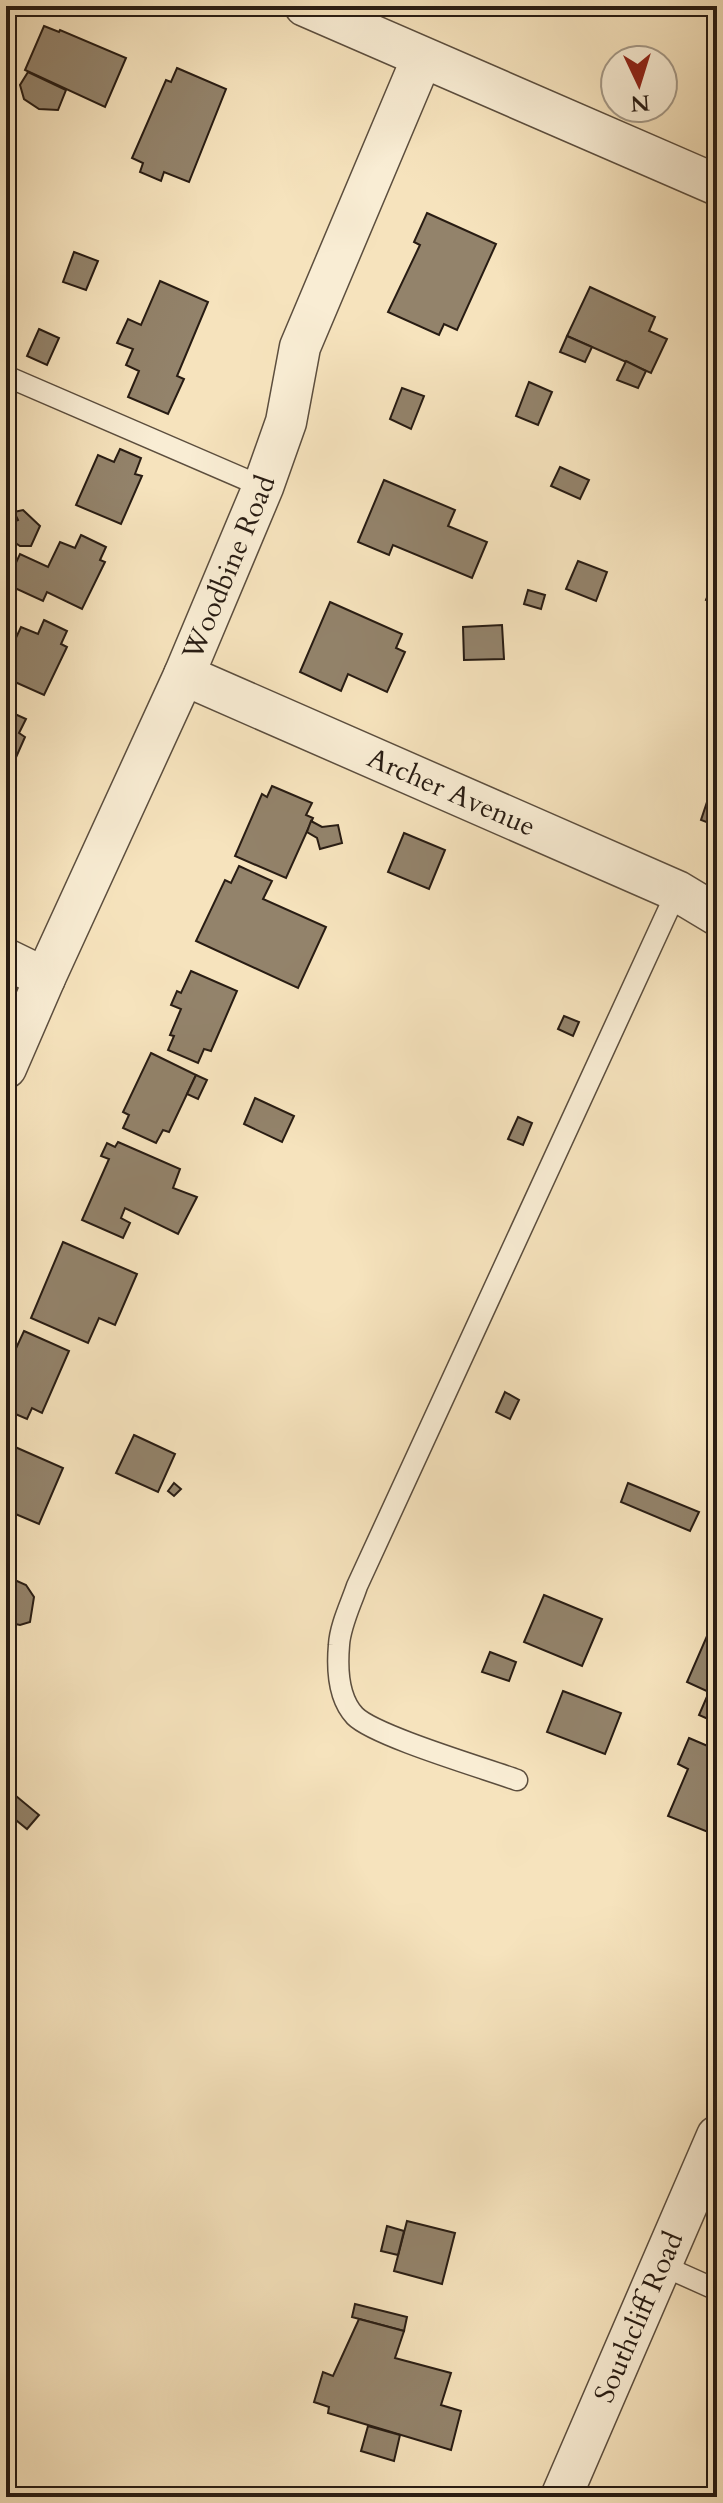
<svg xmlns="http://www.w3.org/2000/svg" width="723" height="2503" font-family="Cardo,serif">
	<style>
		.building { fill: #93836b; stroke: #281c13; stroke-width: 2 }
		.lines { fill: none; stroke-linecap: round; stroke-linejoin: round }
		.service-casing { stroke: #5c4e3e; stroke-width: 23 }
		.minor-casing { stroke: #5c4e3e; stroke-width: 43 }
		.service { stroke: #f9edd4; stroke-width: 20 }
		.minor { stroke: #f9edd4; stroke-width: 40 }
		.labels { text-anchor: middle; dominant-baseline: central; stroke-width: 7; stroke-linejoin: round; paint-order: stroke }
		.street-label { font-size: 28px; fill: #281c13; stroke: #f9edd4 }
	</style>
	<rect width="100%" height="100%" fill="#f6e3bd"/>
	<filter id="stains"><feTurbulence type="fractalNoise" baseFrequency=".0025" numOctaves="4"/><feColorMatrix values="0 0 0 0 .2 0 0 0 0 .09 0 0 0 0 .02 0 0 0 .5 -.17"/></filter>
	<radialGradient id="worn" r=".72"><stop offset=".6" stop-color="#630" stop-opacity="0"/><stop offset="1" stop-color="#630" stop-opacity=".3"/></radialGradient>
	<g class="building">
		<polygon points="44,26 59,32 60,30 126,58 105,107 25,70"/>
		<polygon points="177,68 226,89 189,182 164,172 161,181 140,172 143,163 132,158 166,80 171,82"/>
		<polygon points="28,72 66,90 58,110 39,109 24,99 20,85"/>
		<polygon points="427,213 496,244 457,330 444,324 439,335 388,312 420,245 414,242"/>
		<polygon points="74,252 98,261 86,290 63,282"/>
		<polygon points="160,281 208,302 177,376 184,379 168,414 128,397 139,371 126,365 133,349 117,343 128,319 141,325"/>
		<polygon points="590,287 655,317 649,331 667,339 651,373 567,336"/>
		<polygon points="39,329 59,338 47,365 27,356"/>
		<polygon points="567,336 592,347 585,362 560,352"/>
		<polygon points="626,361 646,371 638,388 617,380"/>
		<polygon points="529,382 552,392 538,425 516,416"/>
		<polygon points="402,388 424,396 411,429 390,419"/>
		<polygon points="120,449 141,458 135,474 142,476 121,524 76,505 98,455 114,462"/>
		<polygon points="560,467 589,480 580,499 551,486"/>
		<polygon points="384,480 455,510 448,526 487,542 472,578 393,545 389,555 358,542"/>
		<polygon points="23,510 40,526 31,546 20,546 8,538 11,523 18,520 14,512"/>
		<polygon points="81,535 106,547 100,560 105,562 82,609 47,592 43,601 6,584 20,554 48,567 60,542 75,548"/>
		<polygon points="578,561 607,572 596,601 566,589"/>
		<polygon points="717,573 717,604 706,600"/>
		<polygon points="528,590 545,595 541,609 524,604"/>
		<polygon points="330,602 402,634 396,648 405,652 387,692 348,674 341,691 300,672"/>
		<polygon points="44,620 67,631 61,644 67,647 44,695 6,678 6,659 21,627 38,634"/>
		<polygon points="502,625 504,659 464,660 463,627"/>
		<polygon points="6,710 26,719 19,733 25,737 6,780"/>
		<polygon points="272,786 312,803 306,815 313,818 286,878 235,856 262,794 267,797"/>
		<polygon points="708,799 717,802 717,826 701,820"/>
		<polygon points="311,821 322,827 338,825 342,843 320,849 317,838 307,832"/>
		<polygon points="404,833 445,850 429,889 388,872"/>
		<polygon points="239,866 272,881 263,899 326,927 298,988 196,941 225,880 231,883"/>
		<polygon points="191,971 237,991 211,1051 204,1049 198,1063 168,1050 174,1036 170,1035 181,1009 171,1005 177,991 181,993"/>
		<polygon points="564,1016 579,1022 573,1036 558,1029"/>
		<polygon points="151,1053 196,1075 169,1132 163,1130 156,1143 123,1128 129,1115 123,1112"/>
		<polygon points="196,1075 207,1080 198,1099 187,1094"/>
		<polygon points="255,1098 294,1116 282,1142 244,1124"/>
		<polygon points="518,1117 532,1123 523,1145 508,1139"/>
		<polygon points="118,1142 180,1169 173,1188 197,1197 178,1234 125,1208 121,1218 130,1223 123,1238 82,1220 109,1159 101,1156 107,1143 115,1147"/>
		<polygon points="63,1242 137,1274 115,1325 99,1318 88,1343 31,1318"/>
		<polygon points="24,1331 69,1351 42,1413 32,1408 27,1419 6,1410 6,1370"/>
		<polygon points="505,1392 519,1400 510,1419 496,1412"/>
		<polygon points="134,1435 175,1454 158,1492 116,1473"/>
		<polygon points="6,1443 63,1468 39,1524 6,1510"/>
		<polygon points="174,1483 181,1489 174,1496 168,1491"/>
		<polygon points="628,1483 699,1512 690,1531 621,1502"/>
		<polygon points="6,1551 14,1553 6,1583"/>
		<polygon points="8,1577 26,1585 34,1597 30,1622 20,1625 6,1622"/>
		<polygon points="544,1595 602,1619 582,1666 524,1642"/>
		<polygon points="707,1636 717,1640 717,1723 699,1715 709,1692 687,1682"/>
		<polygon points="490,1652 516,1662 509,1681 482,1672"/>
		<polygon points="563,1691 621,1713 605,1754 547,1732"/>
		<polygon points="689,1738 717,1750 717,1823 713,1834 668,1816 688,1769 678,1764"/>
		<polygon points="16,1796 39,1815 27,1829 6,1812 6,1808"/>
		<polygon points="407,2221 455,2233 442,2284 394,2271"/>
		<polygon points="387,2226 404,2231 398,2255 381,2251"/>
		<polygon points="355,2304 407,2317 404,2331 352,2317"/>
		<polygon points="359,2319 404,2331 395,2358 451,2373 441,2405 461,2411 451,2450 328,2413 329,2407 314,2402 323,2372 333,2376"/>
		<polygon points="368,2426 400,2435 394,2461 361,2451"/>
	</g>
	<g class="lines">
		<defs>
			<g id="service">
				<polyline points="6,376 263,487"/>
				<path d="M517,1780C484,1768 375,1736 355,1716C338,1698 337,1668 339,1645C340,1626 351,1604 357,1586L677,891"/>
				<polyline points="661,2265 717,2290"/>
			</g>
			<g id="minor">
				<polyline points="305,6 717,185"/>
				<path id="s1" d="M184,675L677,891L717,915"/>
				<polyline points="6,959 45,978"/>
				<path id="s2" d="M6,1068L45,978L184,675L263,487L286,422L300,347L422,58"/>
				<path id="s3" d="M561,2497L717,2136"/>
			</g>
		</defs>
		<use href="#service" class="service-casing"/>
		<use href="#minor" class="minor-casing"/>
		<use href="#service" class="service"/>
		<use href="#minor" class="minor"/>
	</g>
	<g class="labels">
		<g class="street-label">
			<text stroke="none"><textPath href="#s2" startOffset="548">Woodbine Road</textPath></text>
			<text stroke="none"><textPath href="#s1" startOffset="292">Archer Avenue</textPath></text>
			<text stroke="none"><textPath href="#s3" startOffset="196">Southcliff Road</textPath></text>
		</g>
	</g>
	<rect width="723" height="2503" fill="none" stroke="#f6e3bd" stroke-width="32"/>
	<rect x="8" y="8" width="707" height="2487" fill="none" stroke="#281c13" stroke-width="4"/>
	<rect x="16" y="16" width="691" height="2471" fill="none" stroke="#281c13" stroke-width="2"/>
	<g transform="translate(639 84) rotate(176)"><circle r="38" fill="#f9edd4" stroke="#a59987" stroke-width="2"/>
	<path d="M0-6L14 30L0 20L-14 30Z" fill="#8f2418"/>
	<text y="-12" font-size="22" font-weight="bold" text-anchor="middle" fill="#281c13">N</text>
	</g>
	<rect width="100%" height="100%" filter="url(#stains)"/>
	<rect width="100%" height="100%" fill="url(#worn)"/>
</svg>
